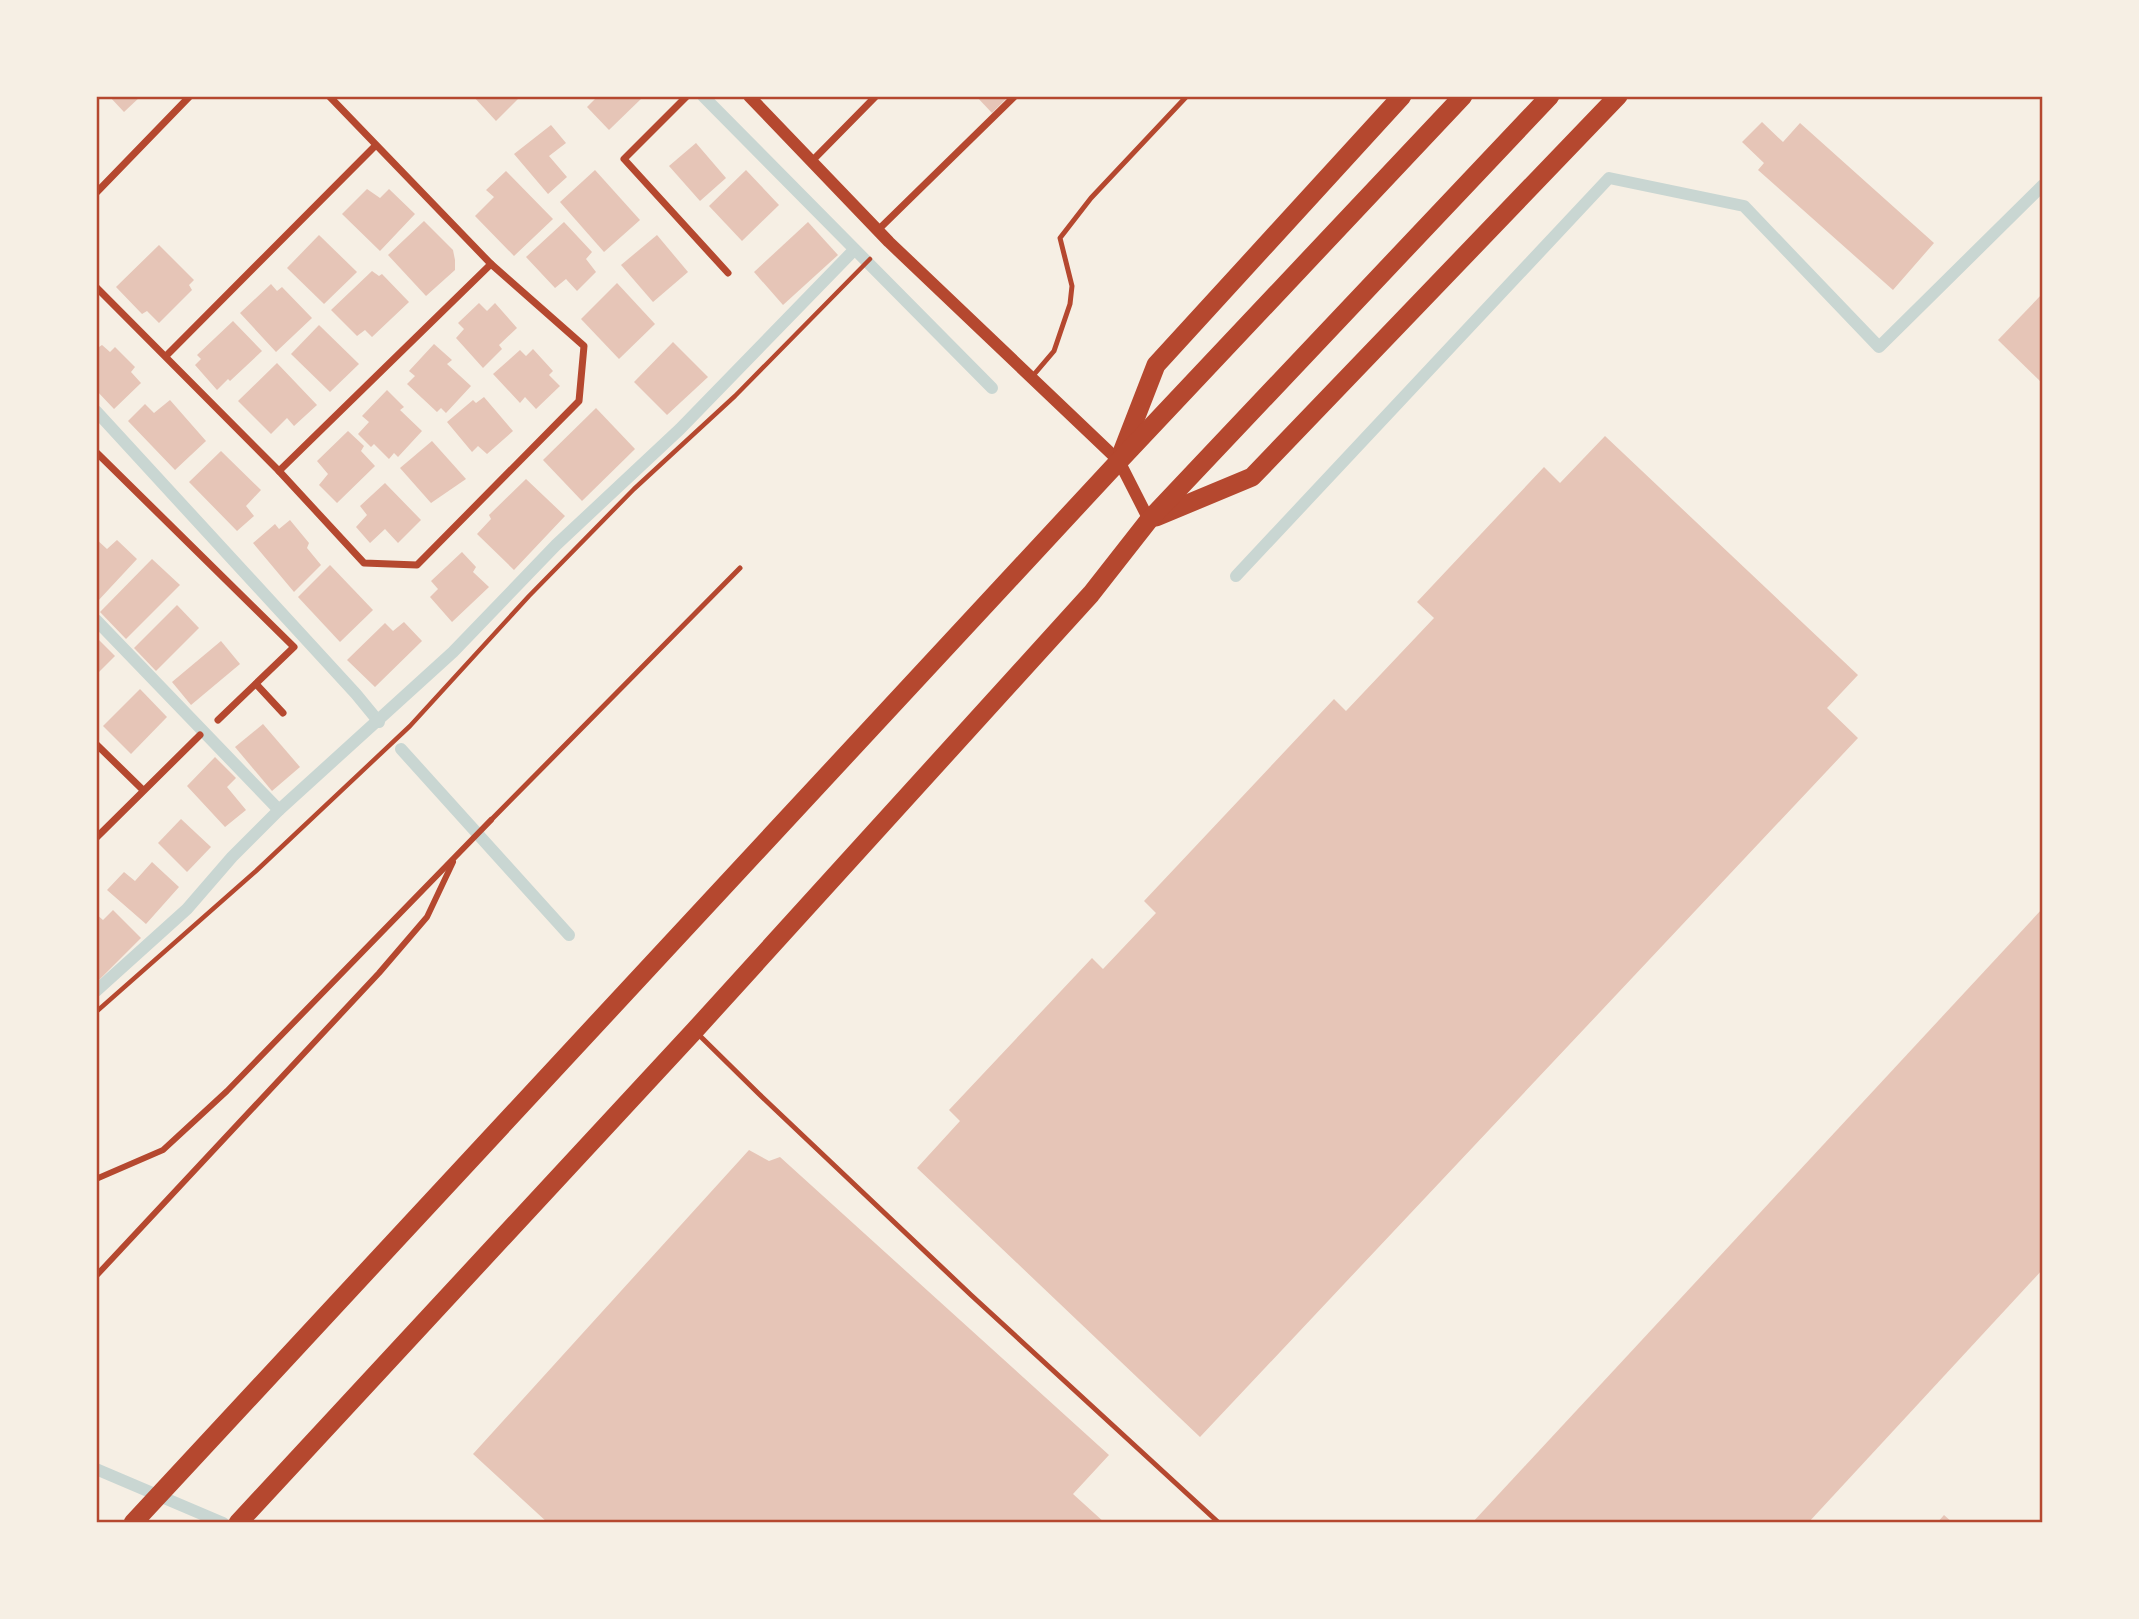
<svg xmlns="http://www.w3.org/2000/svg" width="2139" height="1619" font-family="'Asap Condensed',sans-serif">
	<style>
		.lines { fill: none; stroke-linecap: round; stroke-linejoin: round }
		.stream { stroke: #c9d6d2; stroke-width: 12 }
		.building { fill: #e6c5b7 }
		.path { stroke: #b5482f; stroke-width: 4.5 }
		.service { stroke: #b5482f; stroke-width: 5 }
		.pedestrian { stroke: #b5482f; stroke-width: 6 }
		.minor { stroke: #b5482f; stroke-width: 7 }
		.tertiary { stroke: #b5482f; stroke-width: 12 }
		.trunk { stroke: #b5482f; stroke-width: 19 }
		.neatline { fill: none; stroke: #b5482f; stroke-width: 2.5 }
	</style>
	<rect width="100%" height="100%" fill="#f6efe4"/>
	<g class="lines">
		<g class="stream">
			<polyline points="703,96 992,388"/>
			<polyline points="96,411 356,694 379,722"/>
			<polyline points="1236,576 1609,178 1744,206 1879,347 2043,185"/>
			<polyline points="96,620 279,810"/>
			<polyline points="401,749 569,935"/>
			<polyline points="96,991 187,909 232,857 279,810 453,652 556,545 680,429 854,250"/>
			<polyline points="96,1469 223,1523"/>
		</g>
	</g>
	<g class="building">
		<polygon points="109,96 141,96 124,112"/>
		<polygon points="473,96 521,96 496,121"/>
		<polygon points="598,96 644,96 609,130 587,107"/>
		<polygon points="976,96 1009,96 992,113"/>
		<polygon points="1762,122 1783,142 1800,123 1934,243 1893,290 1758,170 1764,163 1742,142"/>
		<polygon points="551,125 566,143 549,156 567,177 548,194 514,154"/>
		<polygon points="696,143 726,178 700,201 669,166"/>
		<polygon points="595,170 640,220 604,252 560,202"/>
		<polygon points="746,170 779,205 742,241 709,206"/>
		<polygon points="506,171 553,219 514,256 475,216 494,197 486,190"/>
		<polygon points="367,189 380,198 389,189 415,214 380,251 342,214"/>
		<polygon points="424,221 453,250 455,260 455,270 426,296 388,255"/>
		<polygon points="564,222 592,252 586,259 596,272 577,291 566,279 555,288 526,257"/>
		<polygon points="808,222 838,255 783,305 754,272"/>
		<polygon points="319,235 357,272 324,304 287,268"/>
		<polygon points="657,235 688,272 653,302 621,265"/>
		<polygon points="159,245 194,280 189,285 192,290 159,323 147,311 142,314 116,287"/>
		<polygon points="372,271 379,276 382,274 409,302 372,337 365,330 357,336 331,310"/>
		<polygon points="617,283 655,324 619,359 581,319"/>
		<polygon points="271,284 277,291 282,287 312,318 276,352 240,313"/>
		<polygon points="2043,293 2043,384 1998,340"/>
		<polygon points="479,303 487,311 495,303 517,328 499,345 502,349 483,368 456,338 464,329 458,323"/>
		<polygon points="233,321 262,351 230,381 228,379 217,390 195,365 201,359 197,355"/>
		<polygon points="319,325 359,364 330,392 291,354"/>
		<polygon points="673,342 708,377 667,415 634,382"/>
		<polygon points="96,344 99,347 102,345 110,352 115,347 135,367 131,372 141,383 114,409 96,390"/>
		<polygon points="434,344 452,360 447,364 471,386 446,413 441,408 437,412 407,384 415,376 409,371"/>
		<polygon points="533,349 553,371 549,375 560,386 536,409 525,397 520,403 493,374 520,350 526,356"/>
		<polygon points="277,363 317,405 294,426 287,418 271,434 238,401"/>
		<polygon points="387,390 404,407 400,410 422,431 398,457 394,453 389,459 374,444 371,447 358,434 369,422 362,416"/>
		<polygon points="484,397 513,431 487,454 478,446 472,452 447,422 473,400 476,403"/>
		<polygon points="170,400 206,441 175,470 128,421 145,404 154,413"/>
		<polygon points="596,408 635,449 582,501 543,460"/>
		<polygon points="348,431 364,446 361,451 375,466 337,503 319,485 328,474 317,461"/>
		<polygon points="1605,436 1858,675 1827,708 1858,738 1200,1437 917,1168 960,1121 949,1110 1092,958 1103,969 1156,913 1144,901 1334,699 1346,711 1434,618 1417,602 1544,467 1560,483"/>
		<polygon points="432,441 466,479 431,503 400,468"/>
		<polygon points="221,451 261,490 246,506 254,516 237,531 189,482"/>
		<polygon points="526,479 565,516 514,570 477,534 491,519 489,515"/>
		<polygon points="385,483 421,520 398,543 385,529 370,543 356,527 367,515 360,506"/>
		<polygon points="290,520 309,543 307,548 321,565 294,592 253,543 275,524 279,529"/>
		<polygon points="96,539 107,549 117,540 137,559 96,603"/>
		<polygon points="462,552 476,567 473,572 489,587 452,622 430,597 438,589 431,581"/>
		<polygon points="152,559 180,585 126,639 100,612"/>
		<polygon points="330,565 373,610 340,642 298,597"/>
		<polygon points="177,605 199,628 156,671 134,648"/>
		<polygon points="404,622 422,641 375,687 347,660 385,623 393,631"/>
		<polygon points="96,637 115,656 96,675"/>
		<polygon points="221,641 240,664 191,705 172,682"/>
		<polygon points="140,689 167,717 131,754 103,726"/>
		<polygon points="263,724 300,767 272,791 235,747"/>
		<polygon points="215,757 236,778 227,787 246,810 225,827 187,786"/>
		<polygon points="181,819 211,847 187,872 158,843"/>
		<polygon points="152,862 179,887 146,924 107,890 124,872 135,881"/>
		<polygon points="2043,908 2043,1269 1808,1523 1472,1523"/>
		<polygon points="113,910 141,938 99,980 96,977 96,914 103,920"/>
		<polygon points="749,1150 769,1161 780,1157 1109,1455 1073,1494 1105,1523 548,1523 473,1454"/>
		<polygon points="1944,1515 1953,1523 1937,1523"/>
	</g>
	<g class="lines">
		<polyline class="path" points="96,1012 256,871 410,726 529,596 634,489 735,396 870,259"/>
		<g class="service">
			<polyline points="1031,378 1054,351 1070,304 1072,286 1060,238 1091,198 1187,96"/>
			<polyline points="491,820 740,568"/>
			<polyline points="698,1034 759,1094 971,1295 1219,1523"/>
		</g>
		<g class="pedestrian">
			<polyline points="96,1179 163,1150 227,1091 491,820"/>
			<polyline points="96,1276 379,973 427,917 453,862"/>
		</g>
		<g class="minor">
			<polyline points="687,96 624,159 728,273"/>
			<polyline points="812,161 876,96"/>
			<polyline points="96,193 190,96"/>
			<polyline points="878,230 1015,96"/>
			<polyline points="96,287 279,471 364,563 417,565 579,401 584,346 491,264 329,96"/>
			<polyline points="166,356 375,146"/>
			<polyline points="96,452 294,647 218,720"/>
			<polyline points="279,471 491,264"/>
			<polyline points="256,684 283,713"/>
			<polyline points="96,744 143,790"/>
			<polyline points="96,838 200,735"/>
		</g>
		<polyline class="tertiary" points="749,96 889,242 1119,461 1149,520"/>
		<g class="trunk">
			<polyline points="1123,450 1156,365 1402,96"/>
			<polyline points="1156,517 1252,477 1618,96"/>
			<polyline points="133,1523 1119,461 1463,96"/>
			<polyline points="238,1523 695,1030 1091,594 1149,520 1550,96"/>
		</g>
	</g>
	<rect width="2139" height="1619" fill="none" stroke="#f6efe4" stroke-width="196"/>
	<rect x="98" y="98" width="1943" height="1423" class="neatline"/>
</svg>
